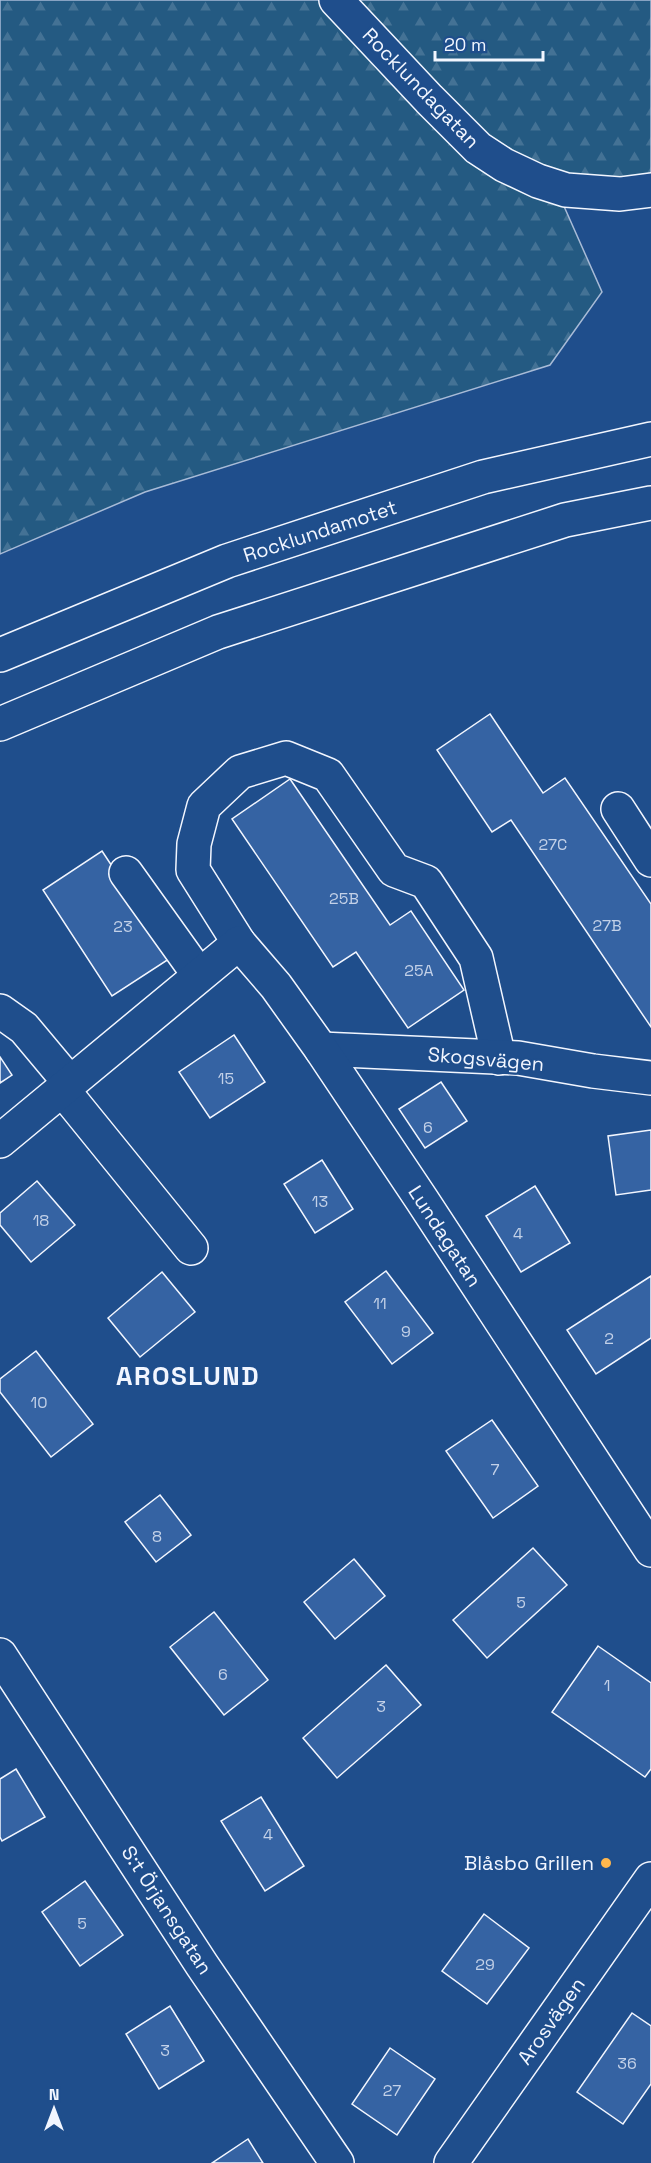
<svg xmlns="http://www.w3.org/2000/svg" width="651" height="2163" font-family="'Space Grotesk',sans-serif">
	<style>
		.forest { fill: url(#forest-firs); stroke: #a8bbd7; stroke-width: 1.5 }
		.building { fill: #3563a3; stroke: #f2f6ff; stroke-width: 1.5 }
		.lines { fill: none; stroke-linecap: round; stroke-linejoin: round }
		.minor-casing { stroke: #f2f6ff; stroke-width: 36 }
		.highway-casing { stroke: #f2f6ff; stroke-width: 36 }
		.minor { stroke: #1f4e8c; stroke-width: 33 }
		.highway { stroke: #1f4e8c; stroke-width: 33 }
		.poi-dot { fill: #ffb74d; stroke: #1f4e8c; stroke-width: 2 }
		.labels { text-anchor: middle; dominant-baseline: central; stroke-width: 4.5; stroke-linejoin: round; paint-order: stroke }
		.number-label { font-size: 16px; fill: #c3d1e8 }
		.street-label { font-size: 20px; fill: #f2f6ff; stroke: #1f4e8c }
		.poi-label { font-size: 20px; fill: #f2f6ff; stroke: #1f4e8c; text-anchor: end }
		.district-label { font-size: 26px; font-weight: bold; letter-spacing: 1.5px; fill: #f2f6ff; stroke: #1f4e8c }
	</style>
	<defs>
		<pattern id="forest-firs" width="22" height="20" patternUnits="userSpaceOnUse" patternTransform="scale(1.5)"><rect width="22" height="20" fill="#245a82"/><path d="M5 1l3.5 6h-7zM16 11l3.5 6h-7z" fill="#447295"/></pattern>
	</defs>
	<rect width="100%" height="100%" fill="#1f4e8c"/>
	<polygon class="forest" points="0,0 651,0 651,181 555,186 602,292 550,365 145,492 0,554"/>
	<g class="building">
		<polygon points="490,714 543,793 565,778 651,904 651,1027 511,820 492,832 437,750"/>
		<polygon points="290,779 390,925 411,911 464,990 408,1028 356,952 333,967 232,819"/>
		<polygon points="102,851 172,957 112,996 43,890"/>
		<polygon points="234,1035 265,1082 210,1118 179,1072"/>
		<polygon points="0,1057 12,1075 0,1083"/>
		<polygon points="441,1082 467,1121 425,1148 399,1109"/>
		<polygon points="651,1130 651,1190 616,1195 608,1136"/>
		<polygon points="322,1160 353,1209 315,1233 284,1184"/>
		<polygon points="37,1181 75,1225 31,1262 0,1225 0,1213"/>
		<polygon points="535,1186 570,1243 521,1272 486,1216"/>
		<polygon points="386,1271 433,1333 392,1364 345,1302"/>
		<polygon points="162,1272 195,1312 140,1357 108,1318"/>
		<polygon points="651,1276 651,1338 596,1374 567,1330"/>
		<polygon points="36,1351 93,1424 51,1457 0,1392 0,1379"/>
		<polygon points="492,1420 538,1486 493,1518 446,1451"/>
		<polygon points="160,1495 191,1535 156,1562 125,1522"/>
		<polygon points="533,1548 567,1585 487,1658 453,1620"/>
		<polygon points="354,1559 385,1596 335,1639 304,1602"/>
		<polygon points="214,1612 268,1680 224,1715 170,1647"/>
		<polygon points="598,1646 651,1683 651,1769 645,1777 552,1712"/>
		<polygon points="386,1665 421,1705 337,1778 303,1738"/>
		<polygon points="16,1769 45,1817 2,1841 0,1837 0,1779"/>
		<polygon points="261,1797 304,1866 265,1891 221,1821"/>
		<polygon points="85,1881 123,1935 80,1966 42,1912"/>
		<polygon points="484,1914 529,1948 487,2004 442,1971"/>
		<polygon points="170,2006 204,2061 159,2089 126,2034"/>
		<polygon points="632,2013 651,2026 651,2084 623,2124 577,2092"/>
		<polygon points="390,2048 435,2079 397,2135 352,2104"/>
		<polygon points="248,2139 263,2163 212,2163"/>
	</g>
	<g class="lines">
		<defs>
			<g id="minor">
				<polyline points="336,0 429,99 478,148 504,165 538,181 566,190 620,194 651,190"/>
				<polyline points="618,809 651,860"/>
				<polyline points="126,873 199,975"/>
				<polyline points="239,943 193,870 194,844 204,806 240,772 286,758 328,775 394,870 426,882 476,958 499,1058"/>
				<polyline points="0,1011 24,1028 70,1083"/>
				<polyline points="321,1049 518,1058 593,1071 651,1078"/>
				<polyline points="62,1089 191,1248"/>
				<polyline points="0,1141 239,943 276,986 321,1049 422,1200 651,1550"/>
				<polyline points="0,1655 202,1965 337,2163"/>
				<polyline points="451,2163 651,1879"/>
			</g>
			<g id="highway">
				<polyline points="0,655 227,561 483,477 651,439"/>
				<polyline points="0,724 218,632 565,520 651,503"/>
			</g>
		</defs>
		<use href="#minor" class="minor-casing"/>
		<use href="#highway" class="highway-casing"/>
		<use href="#minor" class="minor"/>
		<use href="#highway" class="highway"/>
	</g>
	<circle class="poi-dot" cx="606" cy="1863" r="6"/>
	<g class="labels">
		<g class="number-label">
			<text x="553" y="844">27C</text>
			<text x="344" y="898">25B</text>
			<text x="607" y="925">27B</text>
			<text x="123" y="926">23</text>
			<text x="419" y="970">25A</text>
			<text x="226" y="1078">15</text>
			<text x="428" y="1127">6</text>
			<text x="320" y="1201">13</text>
			<text x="41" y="1220">18</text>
			<text x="518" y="1233">4</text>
			<text x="380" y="1303">11</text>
			<text x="406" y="1331">9</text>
			<text x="609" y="1338">2</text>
			<text x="39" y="1402">10</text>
			<text x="495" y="1469">7</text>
			<text x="157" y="1536">8</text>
			<text x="521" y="1602">5</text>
			<text x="223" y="1674">6</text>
			<text x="607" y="1685">1</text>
			<text x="381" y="1706">3</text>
			<text x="268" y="1834">4</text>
			<text x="82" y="1923">5</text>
			<text x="485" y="1964">29</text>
			<text x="165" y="2050">3</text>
			<text x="627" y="2063">36</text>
			<text x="392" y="2090">27</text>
		</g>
		<g class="street-label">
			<text transform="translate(421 88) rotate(46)">Rocklundagatan</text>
			<text transform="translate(320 531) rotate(-18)">Rocklundamotet</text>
			<text transform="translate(486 1059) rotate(5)">Skogsvägen</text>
			<text transform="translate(445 1236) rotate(57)">Lundagatan</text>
			<text transform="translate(167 1910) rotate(57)">S:t Örjansgatan</text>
			<text transform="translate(551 2021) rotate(-55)">Arosvägen</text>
		</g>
		<g class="poi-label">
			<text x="594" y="1863">Blåsbo Grillen</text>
		</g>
		<g class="district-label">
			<text x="188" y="1376">AROSLUND</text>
		</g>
	</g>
	<g transform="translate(54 2109)" stroke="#1f4e8c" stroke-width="4.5" paint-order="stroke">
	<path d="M0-4.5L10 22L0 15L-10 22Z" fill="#f2f6ff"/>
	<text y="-9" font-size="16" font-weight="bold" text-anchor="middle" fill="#f2f6ff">N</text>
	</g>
	<path d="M435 51v9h108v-9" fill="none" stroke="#f2f6ff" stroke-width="3"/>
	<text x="444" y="51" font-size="18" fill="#f2f6ff" stroke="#1f4e8c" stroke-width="4.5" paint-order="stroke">20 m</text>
</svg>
